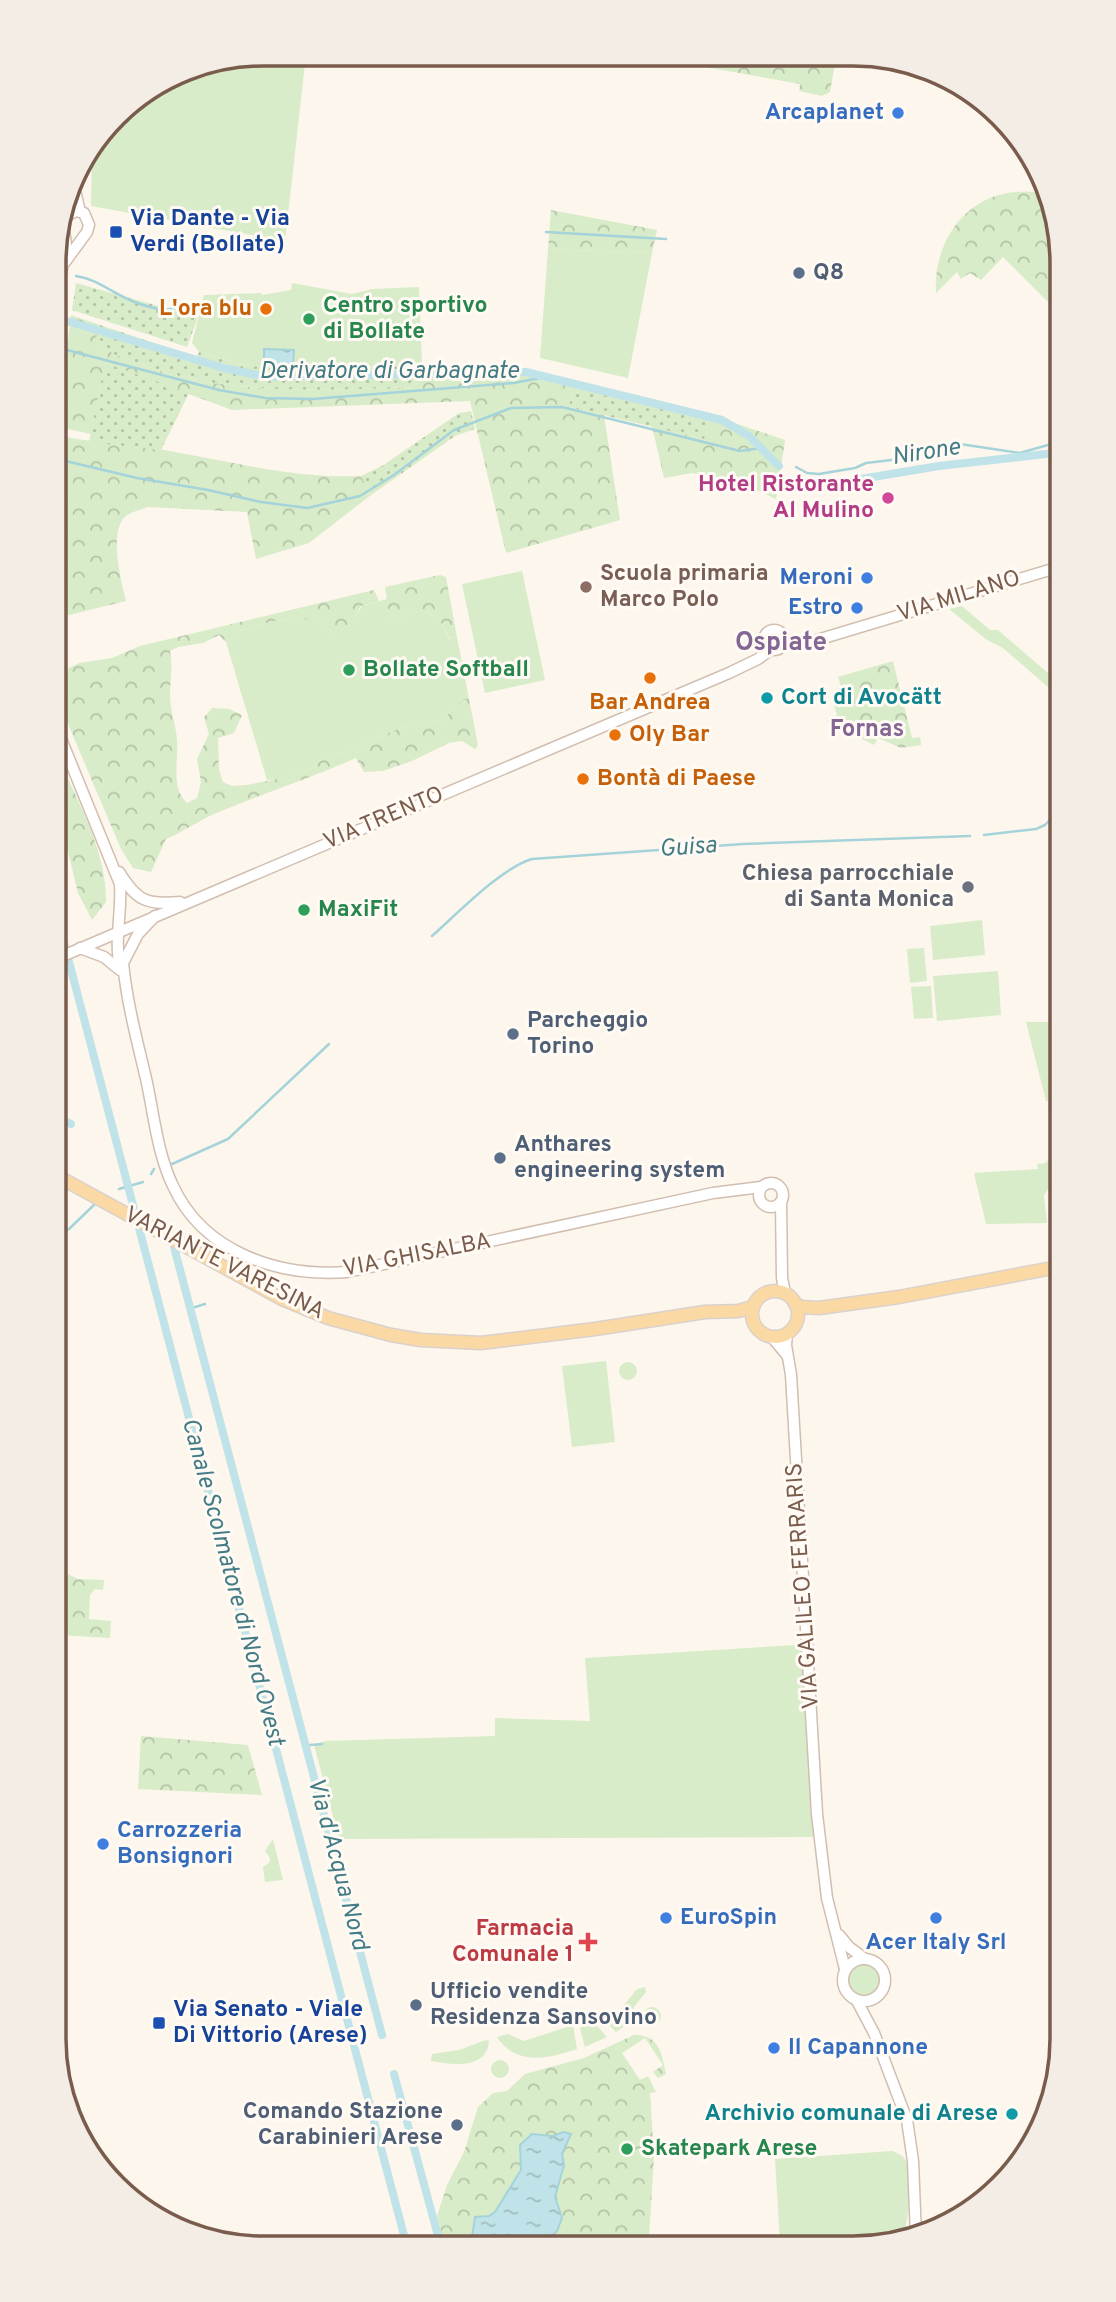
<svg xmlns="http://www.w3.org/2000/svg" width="1116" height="2302" font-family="Overpass,sans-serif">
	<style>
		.grass { fill: #d8ecc9 }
		.forest { fill: url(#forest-crowns) }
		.garden { fill: url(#garden-dots) }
		.water { fill: url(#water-ripples); stroke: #a5d3da; stroke-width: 2 }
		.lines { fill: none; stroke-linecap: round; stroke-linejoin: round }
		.stream { stroke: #a5d3da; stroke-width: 2.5 }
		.canal { stroke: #bfe3e8; stroke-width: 8 }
		.minor-casing { stroke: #d1beb0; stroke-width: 13 }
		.major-casing { stroke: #dad1cd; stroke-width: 15 }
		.minor { stroke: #fff; stroke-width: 10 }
		.major { stroke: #fbd9a5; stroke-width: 12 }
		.shop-dot { fill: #3f7fe0; stroke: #fffaf3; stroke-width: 2.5 }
		.transit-dot { fill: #1a4fb4; stroke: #fffaf3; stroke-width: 2.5 }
		.service-dot { fill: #5c6f8a; stroke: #fffaf3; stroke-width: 2.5 }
		.food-dot { fill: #e8710a; stroke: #fffaf3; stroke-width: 2.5 }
		.leisure-dot { fill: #2e9e5b; stroke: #fffaf3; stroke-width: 2.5 }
		.hotel-dot { fill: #d1479c; stroke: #fffaf3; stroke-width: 2.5 }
		.education-dot { fill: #8d6e63; stroke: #fffaf3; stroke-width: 2.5 }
		.culture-dot { fill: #0f9aa8; stroke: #fffaf3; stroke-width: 2.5 }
		.worship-dot { fill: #6b7280; stroke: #fffaf3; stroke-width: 2.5 }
		.health-dot { fill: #e0444e; stroke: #fffaf3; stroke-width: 2.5 }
		.labels { text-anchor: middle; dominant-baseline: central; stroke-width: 6; stroke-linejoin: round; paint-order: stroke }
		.shop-label { font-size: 23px; font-weight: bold; fill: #366cbe; stroke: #fffaf3; text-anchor: end }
		.transit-label { font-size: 23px; font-weight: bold; fill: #164399; stroke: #fffaf3; text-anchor: start }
		.service-label { font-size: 23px; font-weight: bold; fill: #4e5e75; stroke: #fffaf3; text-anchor: start }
		.leisure-label { font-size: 23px; font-weight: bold; fill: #27864d; stroke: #fffaf3; text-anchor: start }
		.food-label { font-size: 23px; font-weight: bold; fill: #c56008; stroke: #fffaf3; text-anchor: start }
		.hotel-label { font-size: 23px; font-weight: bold; fill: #b23c85; stroke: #fffaf3; text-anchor: end }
		.education-label { font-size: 23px; font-weight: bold; fill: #785e54; stroke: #fffaf3; text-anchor: start }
		.street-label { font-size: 23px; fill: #7a5c4d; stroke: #fffaf3 }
		.culture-label { font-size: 23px; font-weight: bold; fill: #0d838f; stroke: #fffaf3; text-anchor: start }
		.worship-label { font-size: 23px; font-weight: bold; fill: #5b616d; stroke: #fffaf3; text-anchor: end }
		.health-label { font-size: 23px; font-weight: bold; fill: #be3a42; stroke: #fffaf3; text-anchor: end }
		.water-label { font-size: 24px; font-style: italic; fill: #437c86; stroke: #fffaf3 }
		.neighbourhood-label { font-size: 24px; font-weight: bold; fill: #846695; stroke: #fffaf3 }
		.quarter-label { font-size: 26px; font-weight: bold; fill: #846695; stroke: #fffaf3 }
		.rim { fill: none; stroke: #7a5c4d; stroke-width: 3.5 }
	</style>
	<defs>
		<pattern id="forest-crowns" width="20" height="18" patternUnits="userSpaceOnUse" patternTransform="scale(1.75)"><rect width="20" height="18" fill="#d8ecc9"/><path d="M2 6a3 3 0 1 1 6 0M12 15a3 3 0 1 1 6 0" fill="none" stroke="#b4c2a5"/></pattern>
		<pattern id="garden-dots" width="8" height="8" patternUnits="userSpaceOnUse" patternTransform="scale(1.75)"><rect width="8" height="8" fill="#d8ecc9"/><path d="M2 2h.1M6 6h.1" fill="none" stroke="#b4c2a5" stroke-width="1.8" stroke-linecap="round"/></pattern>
		<pattern id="water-ripples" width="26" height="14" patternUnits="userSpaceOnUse" patternTransform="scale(1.75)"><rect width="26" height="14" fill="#bfe3e8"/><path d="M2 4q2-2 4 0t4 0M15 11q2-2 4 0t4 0" fill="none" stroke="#a0bbbe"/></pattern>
	</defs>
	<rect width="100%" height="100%" fill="#fdf6ec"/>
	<g class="grass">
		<polygon points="263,54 306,55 285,241 91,206 92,149 125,106 184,70"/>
		<polygon points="548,249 652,253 628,378 540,358"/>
		<polygon points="292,283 352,294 372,289 419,287 422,365 270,368 244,365 199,352 192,343 204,295 261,293 262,295 291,290"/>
		<polygon points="522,571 545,680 485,693 462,584"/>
		<polygon points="387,599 390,621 422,610 439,619 449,639 457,637 469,699 463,700 442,721 403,727 345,752 323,758 313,768 302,774 287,778 267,780 226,642 240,630 273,621 315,619 334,633 354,618 362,606"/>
		<polygon points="962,606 990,630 998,630 1056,680 1056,694 1003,648 987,640 949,609"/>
		<polygon points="982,920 985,955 933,960 930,926"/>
		<polygon points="924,948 927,981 910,983 907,949"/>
		<polygon points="998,971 1001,1015 937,1021 933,976"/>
		<polygon points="931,986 933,1018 914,1019 911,987"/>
		<polygon points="1026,1022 1057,1022 1058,1101 1046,1101"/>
		<polygon points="1048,1107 1058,1107 1058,1152 1055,1151 1056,1141"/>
		<polygon points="1050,1158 1058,1159 1058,1175 1044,1195 1047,1223 986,1224 974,1173 1038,1169 1037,1164 1045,1163"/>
		<polygon points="606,1361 615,1442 572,1447 562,1366"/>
		<circle cx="628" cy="1371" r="9"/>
		<polygon points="796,1645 805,1647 818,1837 339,1839 314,1745 325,1741 495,1736 495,1718 590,1721 585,1658"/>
		<polygon points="273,1839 283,1880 265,1882 263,1867 269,1863 270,1858 265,1851"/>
		<circle cx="863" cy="1980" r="17"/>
		<polygon points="645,1987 646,1992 634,2007 629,2023 616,2032 603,2018 615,2016 637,1989"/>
		<circle cx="652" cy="2016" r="9"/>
		<polygon points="592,2020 607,2037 585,2047 580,2028"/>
		<path d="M573,2025L577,2049C548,2059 516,2066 497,2037L508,2034L524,2041Z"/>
		<path d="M486,2040L489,2041C487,2070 452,2065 431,2061L432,2054L459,2050Z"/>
		<circle cx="500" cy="2069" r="9"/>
		<path d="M892,2151C900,2154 906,2157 908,2166C912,2182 908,2226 902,2241H780L775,2159Z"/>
	</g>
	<g class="forest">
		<polygon points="649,57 836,58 830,92 822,96 799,91 800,84"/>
		<path d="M1043,184L1055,209V309L1003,257L981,280L970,273L961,279L957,272L936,293C933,250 958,204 1003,194C1014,191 1025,192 1035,192Z"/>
		<polygon points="551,210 657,230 652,253 548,249"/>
		<path d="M71,315L100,325L95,344C195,398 304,391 415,387L413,366L430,373L526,370L574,382L569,407L604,415L620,520L506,553L470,401L232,410L105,363L91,434L58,427Z"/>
		<polygon points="711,415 785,440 776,499 737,481 692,473 664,478 652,426 704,438"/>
		<path d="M57,435C93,443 128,444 164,450C229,461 294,479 361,476L371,495L309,543L256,559L247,512L148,507C140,510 129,512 123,519C110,537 121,581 126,601L57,618Z"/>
		<polygon points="440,575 446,577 457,637 450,639 439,619 422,610 390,621 385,587"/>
		<path d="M374,590L379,601L361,606L354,618L349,632L334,633L315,619L273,621L240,630L226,642L219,635L203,643L178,647L170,651C173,669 170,678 170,695C170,710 176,725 177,739C179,760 170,787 187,803L197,798L201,782L197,759L209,734L204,717L212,708L229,709L242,715L234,733L218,738L219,770L223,782L232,786L247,785L302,774L313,768L323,758L345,752L403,727L442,721L463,699H469L478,745L475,749L462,741L449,743L412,761L383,771L364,772L356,758C309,779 261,794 214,814C198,821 183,832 166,839L151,872L133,868L121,849L57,698V676L59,673L79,663L112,658L140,646Z"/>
		<polygon points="893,661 912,738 920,737 921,745 901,748 878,738 874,745 827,721 837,715 831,696 843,692 838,677"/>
		<path d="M58,756C77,801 107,851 106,902L92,920L78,893L65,839L58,821Z"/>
		<polygon points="60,1573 66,1573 78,1579 104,1580 103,1590 95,1589 90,1595 89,1619 111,1621 110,1638 60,1635"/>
		<polygon points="141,1736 248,1745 262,1795 138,1789"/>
		<path d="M634,2035C659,2034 662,2054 666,2074L658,2078L653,2072L663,2065L645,2038L622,2053L640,2080L648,2076L656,2092L650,2093L654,2157L649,2238L655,2239L654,2242L444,2243L437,2216L447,2185L464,2152L478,2107L493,2093L507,2091L525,2074L584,2058Z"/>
	</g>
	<g class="garden">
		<polygon points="76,283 198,317 187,347 72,310"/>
		<path d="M100,325L197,357L199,352L244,365L270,368L413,366L415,387C305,391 196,398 94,344Z"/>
		<polygon points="105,363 189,393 161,450 89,442"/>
		<polygon points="574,382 711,415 704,439 569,407"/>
		<polygon points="471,411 475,429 455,436 371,495 361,476 382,466 459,413"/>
	</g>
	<g class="water">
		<polygon points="264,349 294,350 293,365 264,364"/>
		<polygon points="563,2132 571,2134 562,2154 564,2165 555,2197 562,2218 557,2231 547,2242 511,2242 494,2234 481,2243 475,2243 472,2237 475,2217 489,2216 495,2212 521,2170 520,2145 532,2134 553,2136"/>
	</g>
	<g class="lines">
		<g class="stream">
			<polyline points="546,232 666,239"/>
			<path d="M76,276C97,279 112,293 132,301C142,305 159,311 170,309C181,307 188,305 198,306"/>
			<polyline points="63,349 219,390 265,398 313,399 514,383 545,377"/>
			<polyline points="57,459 137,478 208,490 261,502 307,508 360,496 394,475 454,430 511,408 562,407 740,451 761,448"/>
			<polyline points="796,467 807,473 819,474 855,468 866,463 900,459 960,444 1020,453 1055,443"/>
			<polyline points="984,835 1036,829 1045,825 1057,812"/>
			<path d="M432,936C457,914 501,868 532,859L743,844L970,836"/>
			<polyline points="172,1164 228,1139 329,1044"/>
			<polyline points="151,1174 154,1169"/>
			<polyline points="119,1189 143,1182"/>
			<polyline points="59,1235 69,1229 96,1203"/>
			<polyline points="192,1308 205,1304"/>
			<polyline points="306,1745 308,1745"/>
			<polyline points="310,1745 322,1744"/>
		</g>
		<g class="canal">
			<polyline points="67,321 224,368 266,377 526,372 722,420 749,436 779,466"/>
			<polyline points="796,484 807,488 939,466 1055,453"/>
			<polyline points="58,920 406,2243"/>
			<polyline points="59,1119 71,1124"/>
			<polyline points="174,1247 382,2035"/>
			<polyline points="394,2074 440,2243"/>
		</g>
		<defs>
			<g id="minor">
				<polyline points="73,182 80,212"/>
				<polyline points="65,262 87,232 89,225 84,213 76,211 66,216"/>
				<polyline points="56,304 66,244 63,224 69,192"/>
				<circle cx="774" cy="640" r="10"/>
				<polyline points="785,643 807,643 1056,568"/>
				<path d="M57,729L120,884C122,912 114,940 120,968"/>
				<path d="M119,872C137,901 146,905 180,902"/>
				<path d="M155,916L138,934L123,963C127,1004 138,1044 147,1083C154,1117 158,1155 173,1186C204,1253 279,1277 347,1272L713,1193L761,1187"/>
				<polyline points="80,948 104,957 120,970"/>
				<polyline points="58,958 729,673 758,659 770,650"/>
				<circle cx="771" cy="1195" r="12"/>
				<polyline points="781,1202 782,1278 785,1293"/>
				<polyline points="787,1334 786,1345 791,1375 817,1814 827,1898 845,1969"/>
				<polyline points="772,1337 786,1354"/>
				<polyline points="839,1935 849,1947 865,1959"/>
				<circle cx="864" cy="1980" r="21"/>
				<polyline points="857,2001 874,2033 907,2120 913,2161 916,2237"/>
			</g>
			<g id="major">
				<polyline points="59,1177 282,1299 328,1318 391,1335 421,1340 481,1343 595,1329 705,1312 738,1311 753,1307"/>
				<circle cx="775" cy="1314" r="23"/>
				<polyline points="795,1304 802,1307 819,1308 899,1297 1058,1267"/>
			</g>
		</defs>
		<use href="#minor" class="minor-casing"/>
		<use href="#major" class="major-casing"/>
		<use href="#minor" class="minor"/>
		<use href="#major" class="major"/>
	</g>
	<g class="shop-dot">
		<circle cx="898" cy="113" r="7"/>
		<circle cx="867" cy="578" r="7"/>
		<circle cx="857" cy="608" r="7"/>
		<circle cx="103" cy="1844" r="7"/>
		<circle cx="666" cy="1918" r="7"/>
		<circle cx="936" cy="1918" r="7"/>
		<circle cx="774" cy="2048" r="7"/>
	</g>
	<g class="transit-dot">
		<rect x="109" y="225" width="14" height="14" rx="3.5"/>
		<rect x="152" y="2016" width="14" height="14" rx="3.5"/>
	</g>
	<g class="service-dot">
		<circle cx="799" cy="273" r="7"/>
		<circle cx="513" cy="1034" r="7"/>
		<circle cx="500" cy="1158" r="7"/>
		<circle cx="416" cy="2005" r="7"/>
		<circle cx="457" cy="2125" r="7"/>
	</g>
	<g class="food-dot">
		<circle cx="266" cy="309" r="7"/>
		<circle cx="650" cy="678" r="7"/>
		<circle cx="615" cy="735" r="7"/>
		<circle cx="583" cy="779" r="7"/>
	</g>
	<g class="leisure-dot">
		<circle cx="309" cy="319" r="7"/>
		<circle cx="349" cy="670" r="7"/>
		<circle cx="304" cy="910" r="7"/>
		<circle cx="627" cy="2149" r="7"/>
	</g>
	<circle class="hotel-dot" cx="888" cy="498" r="7"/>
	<circle class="education-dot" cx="586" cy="587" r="7"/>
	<g class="culture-dot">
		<circle cx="767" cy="698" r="7"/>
		<circle cx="1012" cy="2114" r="7"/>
	</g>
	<circle class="worship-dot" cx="968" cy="887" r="7"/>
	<path class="health-dot" d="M584.5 1931.5h7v7h7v7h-7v7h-7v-7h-7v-7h7z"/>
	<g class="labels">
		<g class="shop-label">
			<text x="884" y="113">Arcaplanet</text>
			<text x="853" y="578">Meroni</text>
			<text x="843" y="608">Estro</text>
			<text x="117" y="1831" text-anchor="start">Carrozzeria<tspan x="117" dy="26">Bonsignori</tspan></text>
			<text x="680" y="1918" text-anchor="start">EuroSpin</text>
			<text x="936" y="1943" text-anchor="middle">Acer Italy Srl</text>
			<text x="788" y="2048" text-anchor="start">Il Capannone</text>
		</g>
		<g class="transit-label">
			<text x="130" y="219">Via Dante - Via<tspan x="130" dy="26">Verdi (Bollate)</tspan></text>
			<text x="173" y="2010">Via Senato - Viale<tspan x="173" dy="26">Di Vittorio (Arese)</tspan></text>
		</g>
		<g class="service-label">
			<text x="813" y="273">Q8</text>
			<text x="527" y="1021">Parcheggio<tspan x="527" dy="26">Torino</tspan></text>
			<text x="514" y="1145">Anthares<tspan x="514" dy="26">engineering system</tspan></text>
			<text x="430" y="1992">Ufficio vendite<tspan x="430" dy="26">Residenza Sansovino</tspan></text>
			<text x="443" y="2112" text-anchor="end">Comando Stazione<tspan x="443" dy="26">Carabinieri Arese</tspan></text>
		</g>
		<g class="leisure-label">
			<text x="323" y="306">Centro sportivo<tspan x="323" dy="26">di Bollate</tspan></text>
			<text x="363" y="670">Bollate Softball</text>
			<text x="318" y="910">MaxiFit</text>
			<text x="641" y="2149">Skatepark Arese</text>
		</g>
		<g class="food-label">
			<text x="252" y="309" text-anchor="end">L'ora blu</text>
			<text x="650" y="703" text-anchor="middle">Bar Andrea</text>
			<text x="629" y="735">Oly Bar</text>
			<text x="597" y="779">Bontà di Paese</text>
		</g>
		<g class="hotel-label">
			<text x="874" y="485">Hotel Ristorante<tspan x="874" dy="26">Al Mulino</tspan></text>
		</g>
		<g class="education-label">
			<text x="600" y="574">Scuola primaria<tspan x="600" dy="26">Marco Polo</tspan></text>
		</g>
		<g class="street-label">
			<text transform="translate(959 597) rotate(-17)">VIA MILANO</text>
			<text transform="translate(384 819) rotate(-23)">VIA TRENTO</text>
			<text transform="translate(417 1256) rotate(-11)">VIA GHISALBA</text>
			<text transform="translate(224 1264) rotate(27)">VARIANTE VARESINA</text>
			<text transform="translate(804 1586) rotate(-94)">VIA GALILEO FERRARIS</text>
		</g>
		<g class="culture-label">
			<text x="781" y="698">Cort di Avocätt</text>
			<text x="998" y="2114" text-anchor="end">Archivio comunale di Arese</text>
		</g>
		<g class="worship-label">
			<text x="954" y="874">Chiesa parrocchiale<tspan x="954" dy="26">di Santa Monica</tspan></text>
		</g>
		<g class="health-label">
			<text x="574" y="1929">Farmacia<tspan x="574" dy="26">Comunale 1</tspan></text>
		</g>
		<g class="water-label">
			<text x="389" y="372">Derivatore di Garbagnate</text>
			<text transform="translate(926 453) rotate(-9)">Nirone</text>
			<text transform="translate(688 848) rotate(-4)">Guisa</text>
			<text transform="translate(232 1582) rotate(75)">Canale Scolmatore di Nord Ovest</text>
			<text transform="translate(337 1864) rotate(75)">Via d'Acqua Nord</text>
		</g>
		<g class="neighbourhood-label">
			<text x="867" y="730">Fornas</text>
		</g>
		<g class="quarter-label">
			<text x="781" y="643">Ospiate</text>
		</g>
	</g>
	<path d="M0 0H1116V2302H0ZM263 66H853A197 197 0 0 1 1050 263V2039A197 197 0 0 1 853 2236H263A197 197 0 0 1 66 2039V263A197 197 0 0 1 263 66Z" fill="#f4ede6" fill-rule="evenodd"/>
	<path class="rim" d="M263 66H853A197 197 0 0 1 1050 263V2039A197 197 0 0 1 853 2236H263A197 197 0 0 1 66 2039V263A197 197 0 0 1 263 66Z"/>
</svg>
